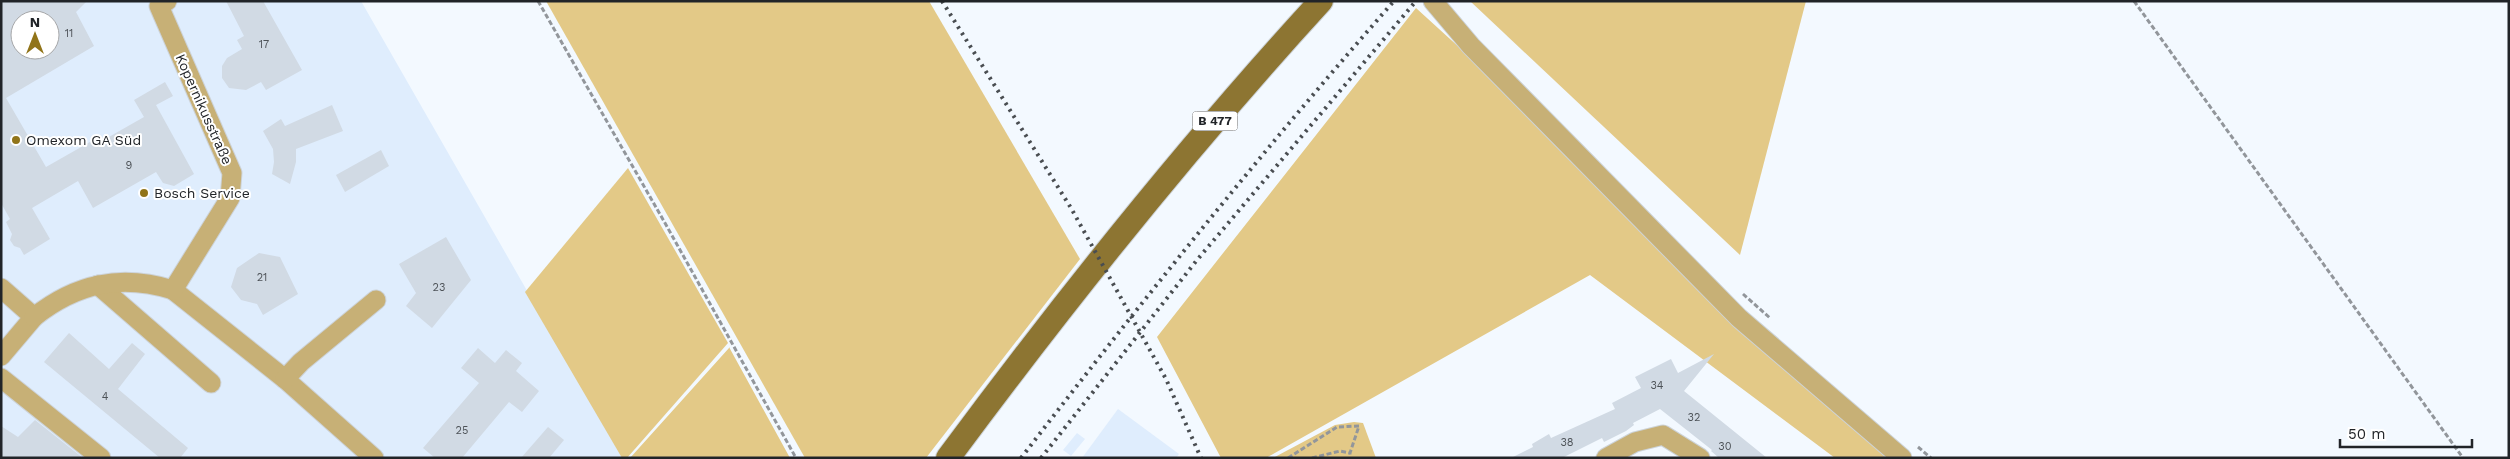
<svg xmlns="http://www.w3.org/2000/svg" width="2510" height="459" font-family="'Work Sans',sans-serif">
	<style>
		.built { fill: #dfedfd; fill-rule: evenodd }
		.green { fill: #e3c987 }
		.building { fill: #d1dae4; fill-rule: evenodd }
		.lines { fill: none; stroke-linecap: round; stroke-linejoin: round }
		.minor-casing { stroke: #cdd3d8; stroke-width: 21 }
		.major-casing { stroke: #cdd3d8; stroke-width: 26 }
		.path { stroke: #92969b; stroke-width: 3; stroke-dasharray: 5 2.5; stroke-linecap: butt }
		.minor { stroke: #c7b076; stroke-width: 19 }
		.major { stroke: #8d7532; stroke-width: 24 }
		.rail { stroke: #494d51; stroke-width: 4; stroke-dasharray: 2.5 5; stroke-linecap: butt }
		.poi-dot { fill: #917419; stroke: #fff; stroke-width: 2 }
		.labels { text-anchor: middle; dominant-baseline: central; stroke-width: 4; stroke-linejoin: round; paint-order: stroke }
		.number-label { font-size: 11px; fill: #4d5257 }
		.shield { fill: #fff; stroke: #646668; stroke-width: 1 }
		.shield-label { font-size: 12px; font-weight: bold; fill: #212428 }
		.street-label { font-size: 14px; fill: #212428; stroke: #fff }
		.poi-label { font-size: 14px; fill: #212428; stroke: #fff; text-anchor: start }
	</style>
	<rect width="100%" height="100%" fill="#f3f9ff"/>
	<g class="built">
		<path d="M1,1H361L623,458H1ZM20,20H50V50H20Z"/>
		<polygon points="1118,409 1179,454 1176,458 1082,458"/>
		<polygon points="1077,433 1085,439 1071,456 1063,450"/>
	</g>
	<g class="green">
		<polygon points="546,1 929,1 1080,259 926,458 805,458"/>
		<polygon points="1470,1 1806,1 1740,255"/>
		<polygon points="1416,8 1461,49 1899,458 1835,458 1590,275 1266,458 1221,458 1157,337"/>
		<polygon points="628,168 728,343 627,458 622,458 525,292"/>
		<polygon points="729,347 790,458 630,458 729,348"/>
		<polygon points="1354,422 1363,423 1376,458 1273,458 1335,425"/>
	</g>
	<g class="building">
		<path d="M1,1H87L76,12L94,46L6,98L46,167L97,138L100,142L144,117L134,100L165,82L173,96L156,105L194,174L174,186L163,183L156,172L93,208L78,181L32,208L50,239L24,255L20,248L14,246L10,240L12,234L6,222L10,219L1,203ZM20,20H50V50H20Z"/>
		<polygon points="226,1 263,1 302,70 266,90 261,82 246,90 229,88 222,78 222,66 227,58 242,49 237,40 244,36"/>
		<polygon points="332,105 343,131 296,149 296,162 290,184 272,174 274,162 273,149 263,131 281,119 285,126"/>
		<polygon points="381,150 389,166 345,192 336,175"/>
		<polygon points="446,237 471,280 432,328 406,306 416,293 399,264"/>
		<polygon points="259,253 280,257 298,294 263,315 257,304 241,300 231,287 237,268"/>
		<polygon points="69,333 109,369 132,343 145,354 118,389 188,448 180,458 160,458 44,362"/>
		<polygon points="478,348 495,363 506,350 522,363 516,371 539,391 522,412 509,402 462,458 435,458 423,448 479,383 461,368"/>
		<polygon points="1714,354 1684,391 1767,458 1719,458 1711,451 1712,450 1660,409 1633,423 1634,425 1626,431 1604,442 1602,438 1562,458 1511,458 1533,447 1532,444 1549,434 1551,438 1615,409 1612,403 1641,388 1635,377 1671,359 1678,373"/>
		<polygon points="35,420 83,458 1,458 1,426 18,437"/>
		<polygon points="548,427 564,440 549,458 521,458"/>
	</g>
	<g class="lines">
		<defs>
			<g id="minor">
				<polyline points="1433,1 1471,46 1739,318 1902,458"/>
				<polyline points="98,285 211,383"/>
				<polyline points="1,288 34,317 1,356"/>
				<polyline points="173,290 285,379 374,458"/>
				<path d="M34,317C77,283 121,274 173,290L230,198L232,173L159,6L167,1"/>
				<polyline points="1,378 101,458"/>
				<polyline points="285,379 301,362 376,300"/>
				<polyline points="1606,458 1635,442 1663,435 1700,458"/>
			</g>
			<path id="major" d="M948,458C1065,300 1188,146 1321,1"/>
		</defs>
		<use href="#minor" class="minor-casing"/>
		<use href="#major" class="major-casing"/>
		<g class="path">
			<polyline points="538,1 665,223 796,458"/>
			<polyline points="2134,1 2463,458"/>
			<polyline points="1743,294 1770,318"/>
			<polyline points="1918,447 1931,458"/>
			<polyline points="1288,458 1337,427 1359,426 1350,453 1350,458"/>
			<polyline points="1312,458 1340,451 1350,453"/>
		</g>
		<use href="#minor" class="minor"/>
		<use href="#major" class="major"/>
		<g class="rail">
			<polyline points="942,1 1071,208 1166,379 1201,458"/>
			<path d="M1021,458C1141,302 1264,149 1394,1"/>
			<polyline points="1041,458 1197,260 1416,1"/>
		</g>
	</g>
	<g class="poi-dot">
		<circle cx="16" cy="140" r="5"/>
		<circle cx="144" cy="193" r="5"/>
	</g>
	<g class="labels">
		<g class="number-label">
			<text x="69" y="33">11</text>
			<text x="264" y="44">17</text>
			<text x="129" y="165">9</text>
			<text x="262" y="277">21</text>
			<text x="439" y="287">23</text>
			<text x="1657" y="385">34</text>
			<text x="105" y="396">4</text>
			<text x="1694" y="417">32</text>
			<text x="462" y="430">25</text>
			<text x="1567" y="442">38</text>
			<text x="1725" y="446">30</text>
		</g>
		<rect class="shield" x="1192.5" y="111.5" width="45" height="19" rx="4"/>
		<g class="shield-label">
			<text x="1215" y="121">B 477</text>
		</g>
		<g class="street-label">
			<text transform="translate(204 109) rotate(66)">Kopernikusstraße</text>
		</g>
		<g class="poi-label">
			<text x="26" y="140">Omexom GA Süd</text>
			<text x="154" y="193">Bosch Service</text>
		</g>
	</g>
	<rect width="2510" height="459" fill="none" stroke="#212428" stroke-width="5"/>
	<g transform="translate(35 35)"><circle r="24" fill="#ffffff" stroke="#a6a7a9"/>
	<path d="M0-4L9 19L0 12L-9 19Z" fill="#917419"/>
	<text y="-8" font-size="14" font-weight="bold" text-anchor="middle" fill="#212428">N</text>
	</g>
	<path d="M2340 439v8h132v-8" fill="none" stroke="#212428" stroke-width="2.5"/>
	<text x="2348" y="439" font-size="15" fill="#212428" stroke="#ffffff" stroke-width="4" paint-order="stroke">50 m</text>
</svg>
